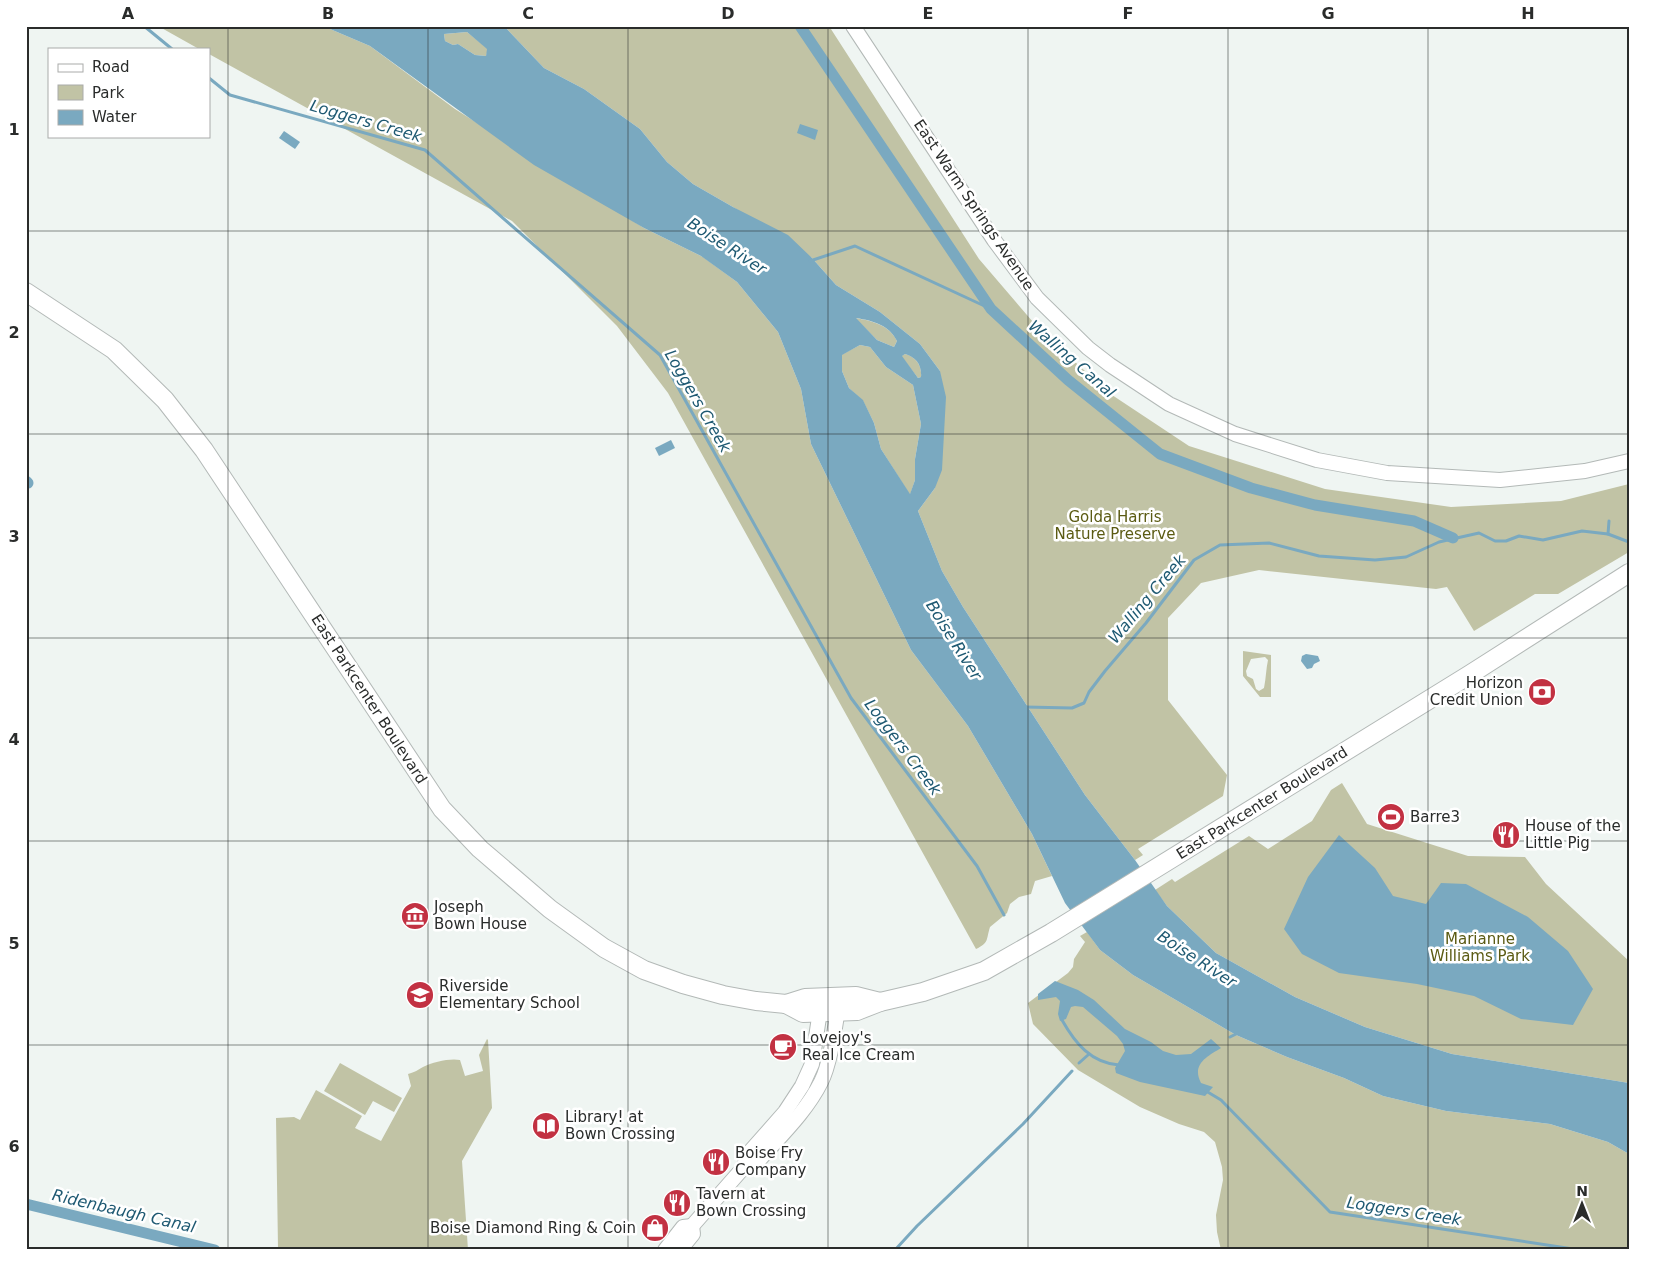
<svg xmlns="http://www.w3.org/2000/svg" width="1655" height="1276" font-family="'DejaVu Sans',sans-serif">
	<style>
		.green { fill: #c1c3a5; fill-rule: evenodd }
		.water { fill: #7aa9c0; fill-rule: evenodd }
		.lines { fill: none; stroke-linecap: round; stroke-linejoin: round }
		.stream { stroke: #7aa9c0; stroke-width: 3 }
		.canal { stroke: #7aa9c0; stroke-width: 11 }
		.minor-casing { stroke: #b3b9b7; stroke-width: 16 }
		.major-casing { stroke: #b3b9b7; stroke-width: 20 }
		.minor { stroke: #fff; stroke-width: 14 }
		.major { stroke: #fff; stroke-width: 18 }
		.grid { fill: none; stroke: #2a2c2b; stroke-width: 1; stroke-opacity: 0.55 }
		.labels { text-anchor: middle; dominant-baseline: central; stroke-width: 5; stroke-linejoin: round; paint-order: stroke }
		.street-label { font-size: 15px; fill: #2a2c2b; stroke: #fff }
		.park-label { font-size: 15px; fill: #5b5b13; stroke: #fff }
		.poi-label { font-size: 15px; fill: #2a2c2b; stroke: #fff; text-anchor: start }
		.water-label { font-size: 16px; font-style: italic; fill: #1e5972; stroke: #fff }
		.neatline { fill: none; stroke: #2a2c2b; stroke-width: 2 }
		.grid-label { font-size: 16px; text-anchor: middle; font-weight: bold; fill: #2a2c2b }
	</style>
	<rect width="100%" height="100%" fill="#eff5f2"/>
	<g class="green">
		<path d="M158,26H323L370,46L455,109L644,228L703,257L737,282L778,332L801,389L811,444L911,650L968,726L1032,834L1052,876L1035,881L1031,894L1019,897L1010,904L1007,913L990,927C986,940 989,943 976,949L668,393L617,326L512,221L209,54V49H199Z"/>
		<polygon points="504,26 829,26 979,259 1039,329 1109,393 1189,446 1325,489 1451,507 1561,501 1629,484 1629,552 1558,594 1535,594 1474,631 1447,587 1436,589 1259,570 1201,583 1168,618 1168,700 1227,775 1223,796 1138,849 1143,855 1135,860 1085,795 963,607 942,571 918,511 935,488 940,371 920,344 880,312 836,285 812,258 733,207 693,184 667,162 640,129 584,89 544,68"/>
		<polygon points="467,32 488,49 486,56 475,55 458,44 453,45 445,41 444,34"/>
		<path d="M855,318C873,321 889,325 897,341L894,347L877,340Z"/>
		<polygon points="860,345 870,347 886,367 913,385 921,424 915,459 915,480 910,495 881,449 874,423 863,401 849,388 842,371 841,355"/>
		<path d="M905,354C916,357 922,365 921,377L918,378L901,356Z"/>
		<path d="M1243,651L1271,655V697H1260L1243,676ZM1265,657L1268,660C1266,669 1266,678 1264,688L1259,691L1256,689L1253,679L1247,676L1246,671L1251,659Z"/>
		<polygon points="1342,783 1367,824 1468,856 1525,857 1546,884 1629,961 1629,1083 1452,1054 1365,1027 1295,997 1216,953 1167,906 1155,890 1172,879 1175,882 1249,836 1268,849 1312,821 1331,790"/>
		<polygon points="1087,932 1100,950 1133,975 1236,1035 1287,1057 1344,1078 1383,1096 1446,1111 1550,1124 1608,1142 1629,1154 1629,1250 1221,1250 1217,1232 1216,1215 1223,1180 1222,1167 1215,1142 1204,1132 1179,1124 1140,1107 1078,1070 1033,1024 1028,1003 1068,973 1073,967 1074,959 1085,942 1080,936"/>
		<path d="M487,1039L488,1040L492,1108L462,1161L468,1250H288L278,1248L276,1118L294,1117L300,1120L316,1090L362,1116L355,1128L381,1141L411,1086L408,1074C415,1072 418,1070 423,1067C433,1062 450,1058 460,1060L465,1076L483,1071L479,1055Z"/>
		<polygon points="340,1063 402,1098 394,1112 373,1101 365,1115 324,1091"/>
	</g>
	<g class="water">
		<path d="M323,26H448L453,29L455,26H504L544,68L584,89L640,129L667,162L693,184L733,207L788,235L812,258L836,285L880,312L920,344L940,371L946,397L942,470L935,488L918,511L942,571L963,607L1085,795L1135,860L1167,906L1216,953L1295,997L1365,1027L1452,1054L1629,1083V1154L1608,1142L1550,1124L1446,1111L1383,1096L1344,1078L1287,1057L1236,1035L1133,975L1100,950L1065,903L1032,834L968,726L911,650L811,444L801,389L778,332L737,282L701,256L644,228L534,165L370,46ZM467,32L487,49L486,56L475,55L458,44L453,45L445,41L444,34ZM856,318C874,321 889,325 897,341L894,347L877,340ZM860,345L870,347L886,367L913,385L921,424L915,459V480L910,494L881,449L874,423L863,400L849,388L842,371V355ZM905,354C916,357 922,365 921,377L918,378L902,356Z"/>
		<polygon points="800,124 818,130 815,140 797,133"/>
		<polygon points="284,131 300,142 295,149 279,138"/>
		<polygon points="671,440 675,448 659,456 655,448"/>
		<polygon points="1306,654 1318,656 1320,661 1314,664 1312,668 1307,669 1301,661 1302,656"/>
		<polygon points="1339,835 1375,868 1393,896 1426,904 1441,883 1466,884 1528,917 1568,951 1593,989 1573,1025 1521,1019 1474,996 1417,984 1339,973 1302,954 1284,929 1308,877"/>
		<path d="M1055,981L1078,990L1094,1000L1125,1029L1151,1042L1163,1051L1176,1055L1191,1054L1211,1039L1221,1048C1208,1056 1191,1064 1201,1083L1213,1087L1205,1096L1140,1082L1116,1073L1115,1068L1125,1051L1123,1044L1117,1036L1083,1007L1075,1006L1071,1007L1066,1019L1060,1021L1058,1014L1060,1001L1056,997L1038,1000V994Z"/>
	</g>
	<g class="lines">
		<g class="stream">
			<polyline points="144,26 172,49"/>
			<polyline points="209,78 230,95 425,150 660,355 851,698 977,866 1004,915"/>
			<polyline points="810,261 855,246 991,309"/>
			<polyline points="1608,534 1609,521"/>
			<polyline points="1025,707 1072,708 1084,703 1089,692 1105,671 1146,623 1194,560 1220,545 1269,543 1319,556 1375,560 1406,557 1439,542 1479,533 1495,541 1506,541 1519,536 1543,540 1582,531 1608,534 1629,542"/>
			<path d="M1062,1018V1020C1075,1043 1091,1063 1119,1065"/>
			<polyline points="1230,1037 1238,1033"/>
			<polyline points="1079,1063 1088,1055"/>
			<polyline points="1206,1091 1221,1100 1330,1212 1580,1250"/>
			<polyline points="895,1250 917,1226 1023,1124 1072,1071"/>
		</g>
		<g class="canal">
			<polyline points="800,26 991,309 1068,380 1160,454 1251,488 1315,505 1414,521 1453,538"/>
			<polyline points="26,481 28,483"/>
			<polyline points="26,1204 215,1250"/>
		</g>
		<defs>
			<g id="minor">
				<polyline points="853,26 994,240 1037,298 1088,348 1110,365 1169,404 1235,434 1317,460 1387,473 1500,480 1585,471 1629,461"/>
				<path d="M744,1167L754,1166C777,1139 805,1114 821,1082C831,1062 835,1026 839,1003"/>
				<polyline points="692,1226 744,1167 747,1155 785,1112 802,1086 812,1064 821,1004"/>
				<polyline points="665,1250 683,1227 692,1226 693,1234 680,1250"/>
			</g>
			<g id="major">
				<polyline points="26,292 114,350 165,400 204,450 442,809 480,849 550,909 604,948 644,970 683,984 723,995 756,1001 786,1004 805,998 856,996 880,1002"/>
				<polyline points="786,1004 803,1013 857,1011 880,1002 923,992 984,971 1051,933 1469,675 1629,573"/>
			</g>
		</defs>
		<use href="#minor" class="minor-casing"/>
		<use href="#major" class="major-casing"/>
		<use href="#minor" class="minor"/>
		<use href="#major" class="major"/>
	</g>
	<path class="grid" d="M228,26V1250M428,26V1250M628,26V1250M828,26V1250M1028,26V1250M1228,26V1250M1428,26V1250M26,231H1629M26,434H1629M26,638H1629M26,841H1629M26,1045H1629"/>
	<defs>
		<symbol id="bank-disc" viewBox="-11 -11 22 22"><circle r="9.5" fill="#c23142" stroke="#fff"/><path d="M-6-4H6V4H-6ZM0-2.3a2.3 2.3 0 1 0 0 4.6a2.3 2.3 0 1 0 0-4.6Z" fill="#fff"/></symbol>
		<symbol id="stadium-disc" viewBox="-11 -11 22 22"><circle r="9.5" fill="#c23142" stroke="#fff"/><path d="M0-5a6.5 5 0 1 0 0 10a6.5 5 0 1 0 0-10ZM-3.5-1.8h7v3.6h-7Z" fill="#fff"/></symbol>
		<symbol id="restaurant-disc" viewBox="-11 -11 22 22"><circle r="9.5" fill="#c23142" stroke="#fff"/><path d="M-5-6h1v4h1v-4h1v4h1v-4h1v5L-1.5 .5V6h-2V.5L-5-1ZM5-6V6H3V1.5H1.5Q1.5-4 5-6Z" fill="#fff"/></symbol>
		<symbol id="museum-disc" viewBox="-11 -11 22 22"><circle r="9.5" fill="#c23142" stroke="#fff"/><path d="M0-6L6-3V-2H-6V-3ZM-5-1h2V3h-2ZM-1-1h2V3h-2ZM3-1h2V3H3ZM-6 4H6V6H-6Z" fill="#fff"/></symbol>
		<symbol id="school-disc" viewBox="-11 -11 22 22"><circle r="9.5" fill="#c23142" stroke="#fff"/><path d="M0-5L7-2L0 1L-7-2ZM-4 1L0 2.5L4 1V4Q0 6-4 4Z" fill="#fff"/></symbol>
		<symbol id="cafe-disc" viewBox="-11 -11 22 22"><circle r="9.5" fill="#c23142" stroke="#fff"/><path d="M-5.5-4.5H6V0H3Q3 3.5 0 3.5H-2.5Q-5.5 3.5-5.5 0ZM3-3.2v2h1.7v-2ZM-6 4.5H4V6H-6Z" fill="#fff"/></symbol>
		<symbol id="library-disc" viewBox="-11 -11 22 22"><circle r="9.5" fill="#c23142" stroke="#fff"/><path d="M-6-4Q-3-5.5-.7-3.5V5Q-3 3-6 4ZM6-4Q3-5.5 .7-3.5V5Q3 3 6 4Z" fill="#fff"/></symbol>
		<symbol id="shop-disc" viewBox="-11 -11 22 22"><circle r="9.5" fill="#c23142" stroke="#fff"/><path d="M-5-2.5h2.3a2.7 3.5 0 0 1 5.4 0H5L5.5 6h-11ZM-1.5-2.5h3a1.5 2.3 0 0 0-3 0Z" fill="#fff"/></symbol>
	</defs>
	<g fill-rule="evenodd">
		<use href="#bank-disc" x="1526" y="676" width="32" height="32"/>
		<use href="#stadium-disc" x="1375" y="801" width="32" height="32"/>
		<use href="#restaurant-disc" x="1490" y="819" width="32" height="32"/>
		<use href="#museum-disc" x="399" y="900" width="32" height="32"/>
		<use href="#school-disc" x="404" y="979" width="32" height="32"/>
		<use href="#cafe-disc" x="767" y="1031" width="32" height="32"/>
		<use href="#library-disc" x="530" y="1110" width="32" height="32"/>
		<use href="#restaurant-disc" x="700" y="1146" width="32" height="32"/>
		<use href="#restaurant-disc" x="661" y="1187" width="32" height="32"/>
		<use href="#shop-disc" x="639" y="1212" width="32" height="32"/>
	</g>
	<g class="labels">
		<g class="street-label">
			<text transform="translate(974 205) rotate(56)">East Warm Springs Avenue</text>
			<text transform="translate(369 699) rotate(57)">East Parkcenter Boulevard</text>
			<text transform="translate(1262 803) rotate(-32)">East Parkcenter Boulevard</text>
		</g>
		<g class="park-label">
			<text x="1115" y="517">Golda Harris<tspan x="1115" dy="17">Nature Preserve</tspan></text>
			<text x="1480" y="939">Marianne<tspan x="1480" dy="17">Williams Park</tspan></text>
		</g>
		<g class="poi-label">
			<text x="1523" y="683" text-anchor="end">Horizon<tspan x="1523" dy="17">Credit Union</tspan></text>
			<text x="1410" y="817">Barre3</text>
			<text x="1525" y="826">House of the<tspan x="1525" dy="17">Little Pig</tspan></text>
			<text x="434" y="907">Joseph<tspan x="434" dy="17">Bown House</tspan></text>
			<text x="439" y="986">Riverside<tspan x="439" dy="17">Elementary School</tspan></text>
			<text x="802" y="1038">Lovejoy's<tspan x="802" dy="17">Real Ice Cream</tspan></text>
			<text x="565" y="1117">Library! at<tspan x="565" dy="17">Bown Crossing</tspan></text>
			<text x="735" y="1153">Boise Fry<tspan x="735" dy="17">Company</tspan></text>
			<text x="696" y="1194">Tavern at<tspan x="696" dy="17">Bown Crossing</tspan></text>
			<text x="636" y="1228" text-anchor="end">Boise Diamond Ring &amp; Coin</text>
		</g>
		<g class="water-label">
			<text transform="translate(366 121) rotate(16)">Loggers Creek</text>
			<text transform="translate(727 246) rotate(33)">Boise River</text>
			<text transform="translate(1072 359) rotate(41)">Walling Canal</text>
			<text transform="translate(698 401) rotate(60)">Loggers Creek</text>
			<text transform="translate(1147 599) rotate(-50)">Walling Creek</text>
			<text transform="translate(954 640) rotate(58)">Boise River</text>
			<text transform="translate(903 747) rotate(53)">Loggers Creek</text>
			<text transform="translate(1197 959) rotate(33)">Boise River</text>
			<text transform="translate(124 1211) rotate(13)">Ridenbaugh Canal</text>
			<text transform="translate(1404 1211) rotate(9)">Loggers Creek</text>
		</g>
	</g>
	<rect width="1655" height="1276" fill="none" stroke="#ffffff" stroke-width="55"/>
	<rect x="48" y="48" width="162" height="90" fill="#ffffff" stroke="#aaabaa"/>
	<rect x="58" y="64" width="25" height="8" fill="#ffffff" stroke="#aaabaa"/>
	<text x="92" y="72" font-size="15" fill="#2a2c2b">Road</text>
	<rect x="58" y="85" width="25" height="15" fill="#c1c3a5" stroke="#aaabaa"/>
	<text x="92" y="98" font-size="15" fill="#2a2c2b">Park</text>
	<rect x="58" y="110" width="25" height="15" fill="#7aa9c0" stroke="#aaabaa"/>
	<text x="92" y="122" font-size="15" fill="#2a2c2b">Water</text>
	<g transform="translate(1582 1204)" stroke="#ffffff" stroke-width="4" paint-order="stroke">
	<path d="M0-4L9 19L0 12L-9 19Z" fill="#2a2c2b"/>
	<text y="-8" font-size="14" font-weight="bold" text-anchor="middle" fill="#2a2c2b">N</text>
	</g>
	<rect x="28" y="28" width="1600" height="1220" class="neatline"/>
	<g class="grid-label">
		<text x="128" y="19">A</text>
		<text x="328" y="19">B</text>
		<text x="528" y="19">C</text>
		<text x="728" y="19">D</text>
		<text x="928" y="19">E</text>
		<text x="1128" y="19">F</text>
		<text x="1328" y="19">G</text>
		<text x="1528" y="19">H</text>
		<text x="14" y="135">1</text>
		<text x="14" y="338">2</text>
		<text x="14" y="542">3</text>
		<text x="14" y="745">4</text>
		<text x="14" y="949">5</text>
		<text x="14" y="1152">6</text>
	</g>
</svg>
